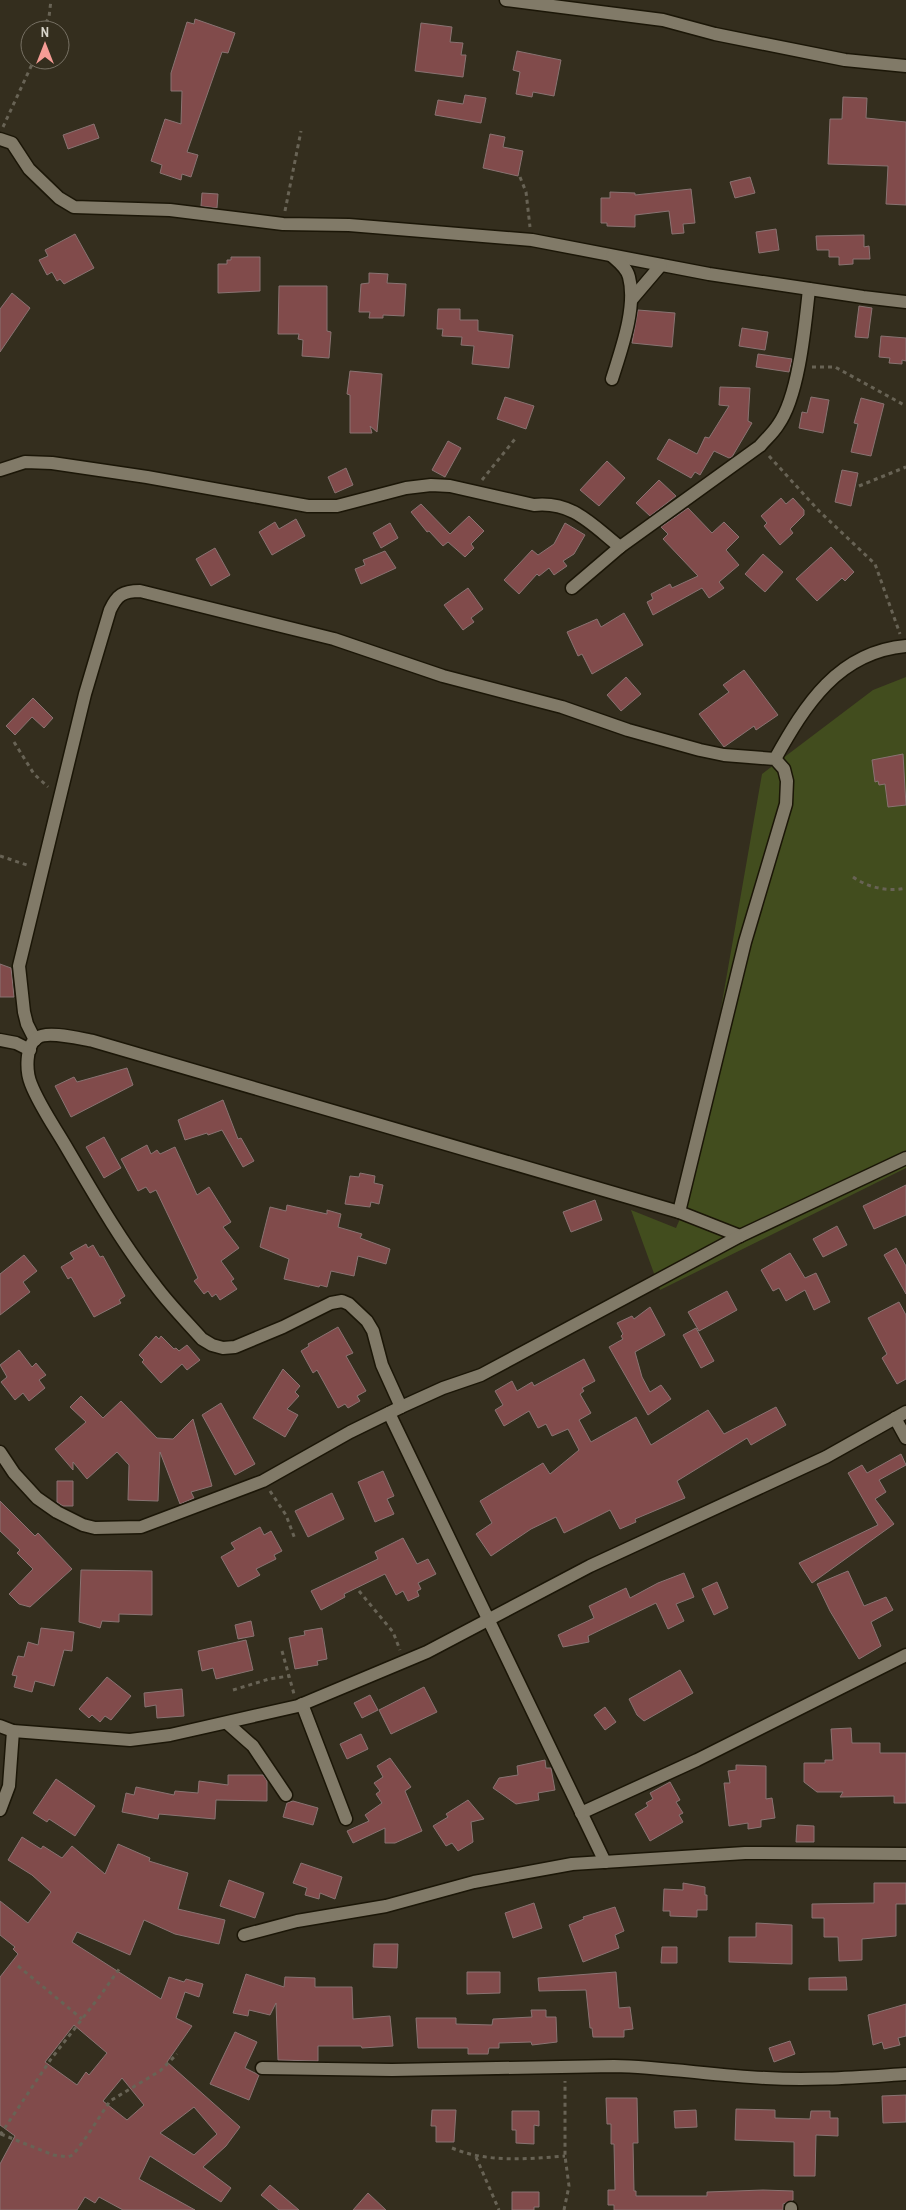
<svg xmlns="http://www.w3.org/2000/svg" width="906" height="2210" font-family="'Archivo Narrow',sans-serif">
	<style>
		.green { fill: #424d1e }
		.building { fill: #814b4b; stroke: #897372; fill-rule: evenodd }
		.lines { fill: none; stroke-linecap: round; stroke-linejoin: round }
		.minor-casing { stroke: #1b1607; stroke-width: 15 }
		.path { stroke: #686355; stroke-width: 3; stroke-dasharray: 4 4; stroke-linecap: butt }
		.minor { stroke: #817a68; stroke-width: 12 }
	</style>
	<rect width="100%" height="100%" fill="#342e1e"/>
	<polygon class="green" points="906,677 906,1168 660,1290 631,1210 676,1228 682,1214 716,1037 762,774 873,690"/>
	<g class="building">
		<polygon points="195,19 235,33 228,53 222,52 187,152 198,155 191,177 182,174 181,180 160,173 162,165 151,161 165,119 181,124 182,91 171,91 171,73 187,22 194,24"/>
		<polygon points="421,23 452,27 450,42 463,43 461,55 466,55 463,77 415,71"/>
		<polygon points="517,51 561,60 554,96 533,92 532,97 516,94 520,72 513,70"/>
		<polygon points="465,95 486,98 481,123 435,115 438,100 463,104"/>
		<polygon points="843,97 867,98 866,118 906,122 906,205 886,204 888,166 828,164 830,119 842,119"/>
		<polygon points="94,124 99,138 68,149 63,135"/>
		<polygon points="490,134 505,137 503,147 523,151 518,176 483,168"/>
		<polygon points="750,177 755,193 735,198 730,182"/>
		<polygon points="691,189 695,223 683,224 684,233 672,234 669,211 635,215 635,227 607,226 607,223 601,223 601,198 610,198 610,192 635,193 635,195"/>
		<polygon points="202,193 218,194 217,208 201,206"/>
		<polygon points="776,229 779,250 759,253 756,232"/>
		<polygon points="75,234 94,268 64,284 60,279 57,281 52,272 47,275 39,260 48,256 45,250"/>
		<polygon points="864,235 864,247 869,246 870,259 853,259 853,264 839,265 839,257 829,257 829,250 817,250 816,236"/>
		<polygon points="231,257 260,257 260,291 218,293 218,264 227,264 227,260 231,260"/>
		<polygon points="369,273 388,274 387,283 406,284 404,316 383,315 383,318 369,318 370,312 359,312 361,284 369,283"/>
		<polygon points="279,286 327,286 327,331 331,332 329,358 302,356 303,340 298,339 299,334 278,334"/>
		<polygon points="12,293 30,308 0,352 0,309"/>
		<polygon points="859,306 872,308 868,338 855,337"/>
		<polygon points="438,309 460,309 460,320 478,320 478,331 513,335 509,368 472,364 474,346 461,345 462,337 442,336 443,329 437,329"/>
		<polygon points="638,310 675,313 672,347 632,343"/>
		<polygon points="742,328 768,332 765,350 739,346"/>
		<polygon points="881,336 906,338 906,361 902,360 902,364 889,363 890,358 879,357"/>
		<polygon points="758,354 792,359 789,372 756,367"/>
		<polygon points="350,371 382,374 377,432 370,426 372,433 350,433 350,395 347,394"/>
		<polygon points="720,387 750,388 748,421 752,423 732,457 729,458 714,451 700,475 695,472 691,478 657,459 669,439 697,454 705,437 709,438 729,406 719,405"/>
		<polygon points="505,397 534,406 526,429 497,419"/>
		<polygon points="811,397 829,400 823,433 799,428 802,412 807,413"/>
		<polygon points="861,398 884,404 871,456 851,452 858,424 854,423"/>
		<polygon points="448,441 461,448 445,477 432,470"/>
		<polygon points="607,461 625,478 599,506 580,490"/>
		<polygon points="346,468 353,485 335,493 328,477"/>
		<polygon points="842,470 858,473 851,506 835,502"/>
		<polygon points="659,480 676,496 650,516 636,503"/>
		<polygon points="781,498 786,504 793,498 804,510 804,515 790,529 793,533 780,545 764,526 767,523 761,516"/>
		<polygon points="421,504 450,534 469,516 484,531 471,544 474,548 465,557 448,542 443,546 429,531 427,532 411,512"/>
		<polygon points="688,508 712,533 724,522 739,537 726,550 739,565 719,582 724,588 709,598 702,588 653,615 647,602 653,599 651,594 670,584 672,588 698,576 663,539 668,534 661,527"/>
		<polygon points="296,519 305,536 272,555 259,532 275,522 279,529"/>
		<polygon points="390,523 398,538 381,548 373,533"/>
		<polygon points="565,523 585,535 574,554 563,561 567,566 554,575 549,568 539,576 537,574 519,594 504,580 532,550 538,555 554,544"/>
		<polygon points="831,547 854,572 845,581 842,578 817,601 796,579"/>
		<polygon points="215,548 230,575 211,586 196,559"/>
		<polygon points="385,551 396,568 361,584 355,569 365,565 363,560"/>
		<polygon points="763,554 783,572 765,592 745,574"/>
		<polygon points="468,588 483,609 471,618 474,622 463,630 444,605"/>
		<polygon points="624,613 643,645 592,674 582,654 578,656 567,632 597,619 601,627"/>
		<polygon points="744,670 778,715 756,730 754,726 724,747 699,714 729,692 723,685"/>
		<polygon points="626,677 641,694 621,711 607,695"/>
		<polygon points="33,698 53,718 44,728 32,717 15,735 6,726"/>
		<polygon points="903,754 906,805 888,807 885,784 879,785 878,781 875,782 872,760"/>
		<polygon points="0,964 11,968 14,997 0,997"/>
		<polygon points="127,1068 133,1085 71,1117 55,1086 74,1077 77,1082"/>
		<polygon points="223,1100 238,1139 241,1138 254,1161 243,1167 222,1130 208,1135 207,1133 185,1140 178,1120"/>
		<polygon points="104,1137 121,1168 104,1178 86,1147"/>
		<polygon points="147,1145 151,1154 157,1150 160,1154 175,1147 197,1195 209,1187 231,1222 223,1227 239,1248 221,1261 234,1279 231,1281 237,1289 220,1300 216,1294 212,1297 208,1291 204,1294 194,1281 198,1278 156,1190 150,1193 146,1187 138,1191 121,1159"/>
		<polygon points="360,1173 375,1176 374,1183 383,1185 379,1204 371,1202 370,1207 345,1204 350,1176 359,1177"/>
		<polygon points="906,1185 906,1215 874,1229 863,1206"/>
		<polygon points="595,1200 602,1220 571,1232 563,1212"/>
		<polygon points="287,1205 327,1214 327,1210 341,1214 338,1227 362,1234 360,1238 390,1249 386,1264 358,1256 354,1276 331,1271 327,1287 320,1285 319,1287 284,1279 289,1259 260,1247 270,1207 286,1211"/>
		<polygon points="837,1226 847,1245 823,1257 813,1239"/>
		<polygon points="86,1244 88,1248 93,1245 100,1257 103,1256 125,1296 119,1300 121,1303 94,1317 71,1277 68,1279 61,1267 74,1259 70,1253"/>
		<polygon points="896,1248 906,1266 906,1294 884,1255"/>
		<polygon points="790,1253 805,1278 816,1273 830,1302 814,1310 805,1290 786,1301 779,1288 773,1291 761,1270"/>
		<polygon points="24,1255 37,1271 23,1282 30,1292 0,1315 0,1274"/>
		<polygon points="727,1291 737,1310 699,1331 688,1312"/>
		<polygon points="899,1302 906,1315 906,1379 897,1384 882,1358 887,1354 868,1318"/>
		<polygon points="650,1307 665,1335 635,1352 642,1377 650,1392 661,1385 671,1399 648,1415 609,1347 623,1339 621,1336 623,1334 617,1323 632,1316 634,1319"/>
		<polygon points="338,1327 353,1353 346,1356 366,1391 357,1396 360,1401 348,1408 345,1404 338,1408 317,1370 313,1373 301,1351 309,1346 308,1344"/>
		<polygon points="696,1328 714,1361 701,1368 683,1335"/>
		<polygon points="156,1336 159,1339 161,1336 174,1349 176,1348 179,1351 187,1345 200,1360 187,1370 182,1364 161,1383 142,1362 144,1360 139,1355"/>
		<polygon points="19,1350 32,1367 36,1363 46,1375 39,1380 45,1388 29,1401 23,1393 15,1400 1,1382 7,1377 0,1365"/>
		<polygon points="584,1359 595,1381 582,1388 584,1391 580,1394 591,1413 579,1420 591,1442 636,1417 651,1445 708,1410 724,1434 776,1407 786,1425 751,1445 747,1438 677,1481 685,1498 635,1519 636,1522 620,1529 610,1510 564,1533 556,1517 531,1529 491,1556 476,1534 492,1523 480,1501 543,1463 550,1474 579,1450 568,1429 552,1436 546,1424 538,1428 529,1411 504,1426 495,1410 503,1405 495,1391 512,1381 517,1391 532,1382 534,1386"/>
		<polygon points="283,1369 300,1386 295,1392 299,1396 287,1409 298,1415 285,1437 253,1418"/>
		<polygon points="81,1396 103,1418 121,1401 157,1438 173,1439 193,1419 212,1486 191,1492 194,1498 180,1504 160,1452 158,1501 128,1500 129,1465 117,1452 87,1479 73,1462 73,1470 55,1449 86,1422 70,1407"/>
		<polygon points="221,1403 255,1464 235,1475 202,1415"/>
		<polygon points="901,1454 906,1465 879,1480 886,1492 875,1499 894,1524 812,1583 799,1563 878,1525 848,1473 862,1465 867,1473"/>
		<polygon points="383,1471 394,1496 387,1499 394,1514 375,1522 358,1482"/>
		<polygon points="57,1481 73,1481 73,1506 63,1506 57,1502"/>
		<polygon points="332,1493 344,1519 308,1537 295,1511"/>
		<polygon points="0,1501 35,1536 38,1533 72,1569 30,1607 19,1604 9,1594 33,1569 17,1553 20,1550 0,1531"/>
		<polygon points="260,1527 264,1535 271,1531 282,1551 274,1555 276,1559 256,1569 260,1575 238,1587 221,1557 235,1549 231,1543"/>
		<polygon points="403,1538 417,1564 428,1559 436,1574 418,1583 421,1589 417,1591 419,1596 408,1601 403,1591 396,1595 385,1574 344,1594 345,1597 321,1610 311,1591 378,1559 375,1552"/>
		<polygon points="81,1570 152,1571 152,1615 119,1614 119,1622 102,1621 100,1628 79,1622"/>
		<polygon points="848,1571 864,1606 886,1597 893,1610 871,1622 881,1646 859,1659 830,1611 817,1584"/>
		<polygon points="684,1573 694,1597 676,1604 684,1621 668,1629 656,1603 588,1636 589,1642 563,1647 558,1635 594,1618 589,1606 626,1588 630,1598 658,1583"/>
		<polygon points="717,1582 728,1608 714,1615 702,1589"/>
		<polygon points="251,1621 254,1636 238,1639 235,1625"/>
		<polygon points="41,1628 74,1632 72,1651 64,1650 54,1686 35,1681 32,1692 14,1687 17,1676 12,1675 18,1656 24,1657 28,1642 38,1645"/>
		<polygon points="322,1628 327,1659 317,1661 318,1665 295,1669 289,1638 305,1635 304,1631"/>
		<polygon points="246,1640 253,1670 216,1679 213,1668 202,1671 198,1651"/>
		<polygon points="680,1670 693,1693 644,1721 637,1715 629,1699"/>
		<polygon points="107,1677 131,1696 111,1720 105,1716 100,1722 92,1715 89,1718 79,1709"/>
		<polygon points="424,1687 437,1712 391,1734 379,1710"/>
		<polygon points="182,1689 184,1716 157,1718 156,1705 145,1707 144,1693"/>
		<polygon points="370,1695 378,1710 362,1718 354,1703"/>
		<polygon points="605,1707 616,1722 605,1730 594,1715"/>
		<polygon points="851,1728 852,1743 880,1743 880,1753 906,1753 906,1803 894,1803 894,1796 840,1797 843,1792 817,1792 804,1782 804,1763 825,1763 825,1760 833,1760 831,1729"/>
		<polygon points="361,1734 368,1749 347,1759 340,1744"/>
		<polygon points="390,1758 411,1787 405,1791 422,1831 395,1843 385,1843 385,1828 353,1843 347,1831 369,1821 365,1815 382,1803 376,1794 380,1791 374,1783 383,1777 377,1766"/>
		<polygon points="545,1760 546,1768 551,1768 555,1790 538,1793 539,1800 516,1804 493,1788 499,1778 518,1775 517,1766"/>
		<polygon points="736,1765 766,1766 766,1799 772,1798 775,1818 761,1820 761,1827 748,1829 748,1823 729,1826 724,1783 730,1783 728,1771 736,1770"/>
		<polygon points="228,1775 263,1775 267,1781 267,1801 216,1800 215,1819 159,1814 158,1819 122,1812 126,1793 134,1795 136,1787 174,1795 175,1791 198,1793 199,1781 228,1785"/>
		<polygon points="56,1779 95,1806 75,1836 49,1819 47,1822 33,1813"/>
		<polygon points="670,1782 680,1800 676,1802 683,1813 679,1815 683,1822 650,1841 635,1814 648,1806 646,1803 653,1799 650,1793"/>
		<polygon points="468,1800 484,1819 471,1822 473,1842 458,1851 452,1843 446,1846 433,1826 448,1817 446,1814"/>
		<polygon points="293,1801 318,1808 313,1825 283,1817 287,1803"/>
		<polygon points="797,1825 814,1826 814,1842 796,1842"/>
		<path d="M22,1837L41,1849L43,1846L62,1858L72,1846L105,1874L118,1844L150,1858L149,1861L188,1873L178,1909L225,1920L219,1944L175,1934L144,1920L130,1955L77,1932L72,1942L161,1999L169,1977L184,1982L186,1979L203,1984L199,1997L185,1992L176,2018L192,2026L167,2062L240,2127L226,2146L203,2167L231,2188L221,2202L150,2156L139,2179L195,2210H123L99,2197L95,2203L85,2197L77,2210H0V2164L15,2136L0,2125V1977L18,1954L13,1949L15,1947L0,1935V1901L28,1923L51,1892L32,1875L8,1860ZM74,2025L107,2053L89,2075L86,2072L77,2085L45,2062ZM122,2078L144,2105L127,2120L103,2101ZM194,2107L217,2134L194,2155L160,2133Z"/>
		<polygon points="301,1863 342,1877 335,1899 320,1893 319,1899 305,1895 307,1888 293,1883"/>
		<polygon points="229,1880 264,1893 255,1918 220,1906"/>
		<polygon points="683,1883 705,1887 705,1895 707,1895 707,1910 697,1910 697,1917 670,1916 670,1911 663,1911 664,1889 683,1890"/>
		<polygon points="874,1883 906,1883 906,1904 896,1904 896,1936 862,1939 862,1960 839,1961 838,1937 824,1937 824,1918 812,1918 812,1904 874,1903"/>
		<polygon points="534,1903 542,1928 513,1938 505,1913"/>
		<polygon points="615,1907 624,1931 615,1935 619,1948 583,1962 569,1925 584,1919 583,1917"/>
		<polygon points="756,1923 792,1925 792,1964 729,1962 729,1937 756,1937"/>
		<polygon points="374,1944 398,1944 397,1968 373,1967"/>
		<polygon points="662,1947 677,1947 677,1963 661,1963"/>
		<polygon points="467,1972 500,1972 500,1993 467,1994"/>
		<polygon points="616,1972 619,2008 630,2007 633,2029 624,2030 624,2037 593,2037 592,2028 590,2028 586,1990 539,1991 538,1978"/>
		<polygon points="246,1974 284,1987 285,1977 315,1978 315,1987 352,1987 353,2019 390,2016 393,2046 362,2048 361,2046 318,2046 318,2061 278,2060 276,2003 270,2015 249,2010 248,2016 233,2013"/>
		<polygon points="846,1977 847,1990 809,1990 809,1978"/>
		<polygon points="906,2004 906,2036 898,2038 900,2045 884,2049 882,2042 873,2045 868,2015"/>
		<polygon points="531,2010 546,2010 546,2017 556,2017 557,2042 532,2045 531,2042 499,2043 499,2048 489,2048 488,2054 468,2054 468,2048 418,2048 416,2018 456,2018 456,2024 492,2025 493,2019 532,2017"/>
		<polygon points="235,2032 257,2042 245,2068 259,2075 249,2100 210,2084"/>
		<polygon points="790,2041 795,2054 774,2062 769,2048"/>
		<polygon points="906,2095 906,2122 883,2123 882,2096"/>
		<polygon points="606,2098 637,2098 638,2143 633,2143 634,2191 636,2191 636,2196 707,2196 707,2192 763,2190 793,2191 793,2200 783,2204 783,2210 614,2210 614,2205 608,2205 608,2190 615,2190 614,2144 611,2144 611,2124 607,2124"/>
		<polygon points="736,2109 775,2110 775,2118 810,2119 811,2111 830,2111 830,2118 838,2118 838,2136 816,2135 815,2176 794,2176 794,2142 735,2140"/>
		<polygon points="432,2110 456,2110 454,2142 436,2142 436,2126 431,2126"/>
		<polygon points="696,2110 697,2127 675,2128 674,2111"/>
		<polygon points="512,2111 539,2111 539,2126 534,2125 534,2144 516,2143 516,2130 512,2130"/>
		<polygon points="270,2185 299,2210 279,2210 261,2195"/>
		<polygon points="512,2192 539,2192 539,2207 534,2207 534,2210 512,2210"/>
		<polygon points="368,2193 386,2210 353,2210"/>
	</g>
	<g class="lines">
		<defs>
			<g id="minor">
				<polyline points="506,0 663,20 715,34 845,60 906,66"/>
				<polyline points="0,139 12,143 29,169 59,198 74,207 170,210 283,224 349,225 532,240 709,274 863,297 906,302"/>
				<path d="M612,256C619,262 627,268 629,277C637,307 621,350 612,379"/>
				<polyline points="632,299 661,265"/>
				<path d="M0,470L25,462L52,463L147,477L308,506H337L406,488L431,485L450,486L534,505C573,501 592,525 620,547"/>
				<path d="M572,588L620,547L760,446C766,439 773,433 778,425C799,396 805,326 809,289"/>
				<path d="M775,759C805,705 838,652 906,646"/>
				<polyline points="0,1040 16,1043 30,1050"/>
				<path d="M35,1040L27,1024L24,1012L19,966L85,694L110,610C117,595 123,591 140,591L334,639L443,676L562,707L628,730L700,750L724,755L775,759L784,769L787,781L786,804L745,942L679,1212"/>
				<path d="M401,1407L382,1365L373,1331L367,1321L349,1304L342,1301L331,1303L283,1327L235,1347L223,1348L212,1345L202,1339C186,1321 169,1304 155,1285C122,1243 95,1196 68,1150C56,1129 40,1107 31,1084C26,1072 25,1046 37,1038C47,1030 81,1039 93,1041L679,1212L740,1236"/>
				<polyline points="389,1413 605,1862"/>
				<polyline points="895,1418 906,1438"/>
				<polyline points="0,1452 14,1473 37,1498 57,1512 83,1525 95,1528 141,1527 263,1481 350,1432 401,1407 443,1388 481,1375 740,1236 906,1158"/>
				<polyline points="302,1704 346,1819"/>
				<polyline points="227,1723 253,1746 286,1795"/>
				<polyline points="0,1726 13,1731 130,1740 170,1735 298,1706 427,1652 590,1566 826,1457 906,1412"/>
				<polyline points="0,1810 9,1786 13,1731"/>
				<polyline points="581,1813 697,1760 906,1655"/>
				<polyline points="244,1935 297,1921 386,1906 474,1882 572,1864 745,1853 906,1854"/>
				<path d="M262,2068L392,2070L614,2066C665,2067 715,2076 766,2078C812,2081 859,2077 906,2074"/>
				<polyline points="791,2210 791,2208"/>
			</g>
		</defs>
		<use href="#minor" class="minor-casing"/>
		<g class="path">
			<polyline points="42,30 49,17 51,0"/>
			<polyline points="3,127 34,60"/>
			<polyline points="520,177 526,192 530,227"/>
			<polyline points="285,211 301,131"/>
			<polyline points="812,367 835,367 906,406"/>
			<polyline points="769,456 819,511 875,564 900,634"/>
			<polyline points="482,480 515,439"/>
			<polyline points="859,486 906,467"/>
			<polyline points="14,742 34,774 48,787"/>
			<polyline points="0,856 30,866"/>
			<path d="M853,877C869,888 888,892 906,888"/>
			<polyline points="270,1491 286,1515 295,1539"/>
			<polyline points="359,1591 393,1632 400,1650"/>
			<polyline points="282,1651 294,1694"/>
			<polyline points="233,1690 269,1679 289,1676"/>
			<polyline points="18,1966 82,2019"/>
			<polyline points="1,2134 53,2155 68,2157 73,2155 87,2136 110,2101 160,2071 177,2054"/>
			<polyline points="0,2135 51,2059 100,1996 120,1968"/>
			<path d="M452,2148C488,2163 527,2159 565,2156"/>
			<polyline points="476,2157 499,2210"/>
			<polyline points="564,2210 569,2186 565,2156 565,2081"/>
		</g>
		<use href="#minor" class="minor"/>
	</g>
	<g transform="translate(45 45)"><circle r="24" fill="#342e1e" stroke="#767063"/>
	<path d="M0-4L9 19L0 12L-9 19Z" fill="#f59c95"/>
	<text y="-8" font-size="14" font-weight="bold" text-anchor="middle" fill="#d8d4ca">N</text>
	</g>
</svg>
